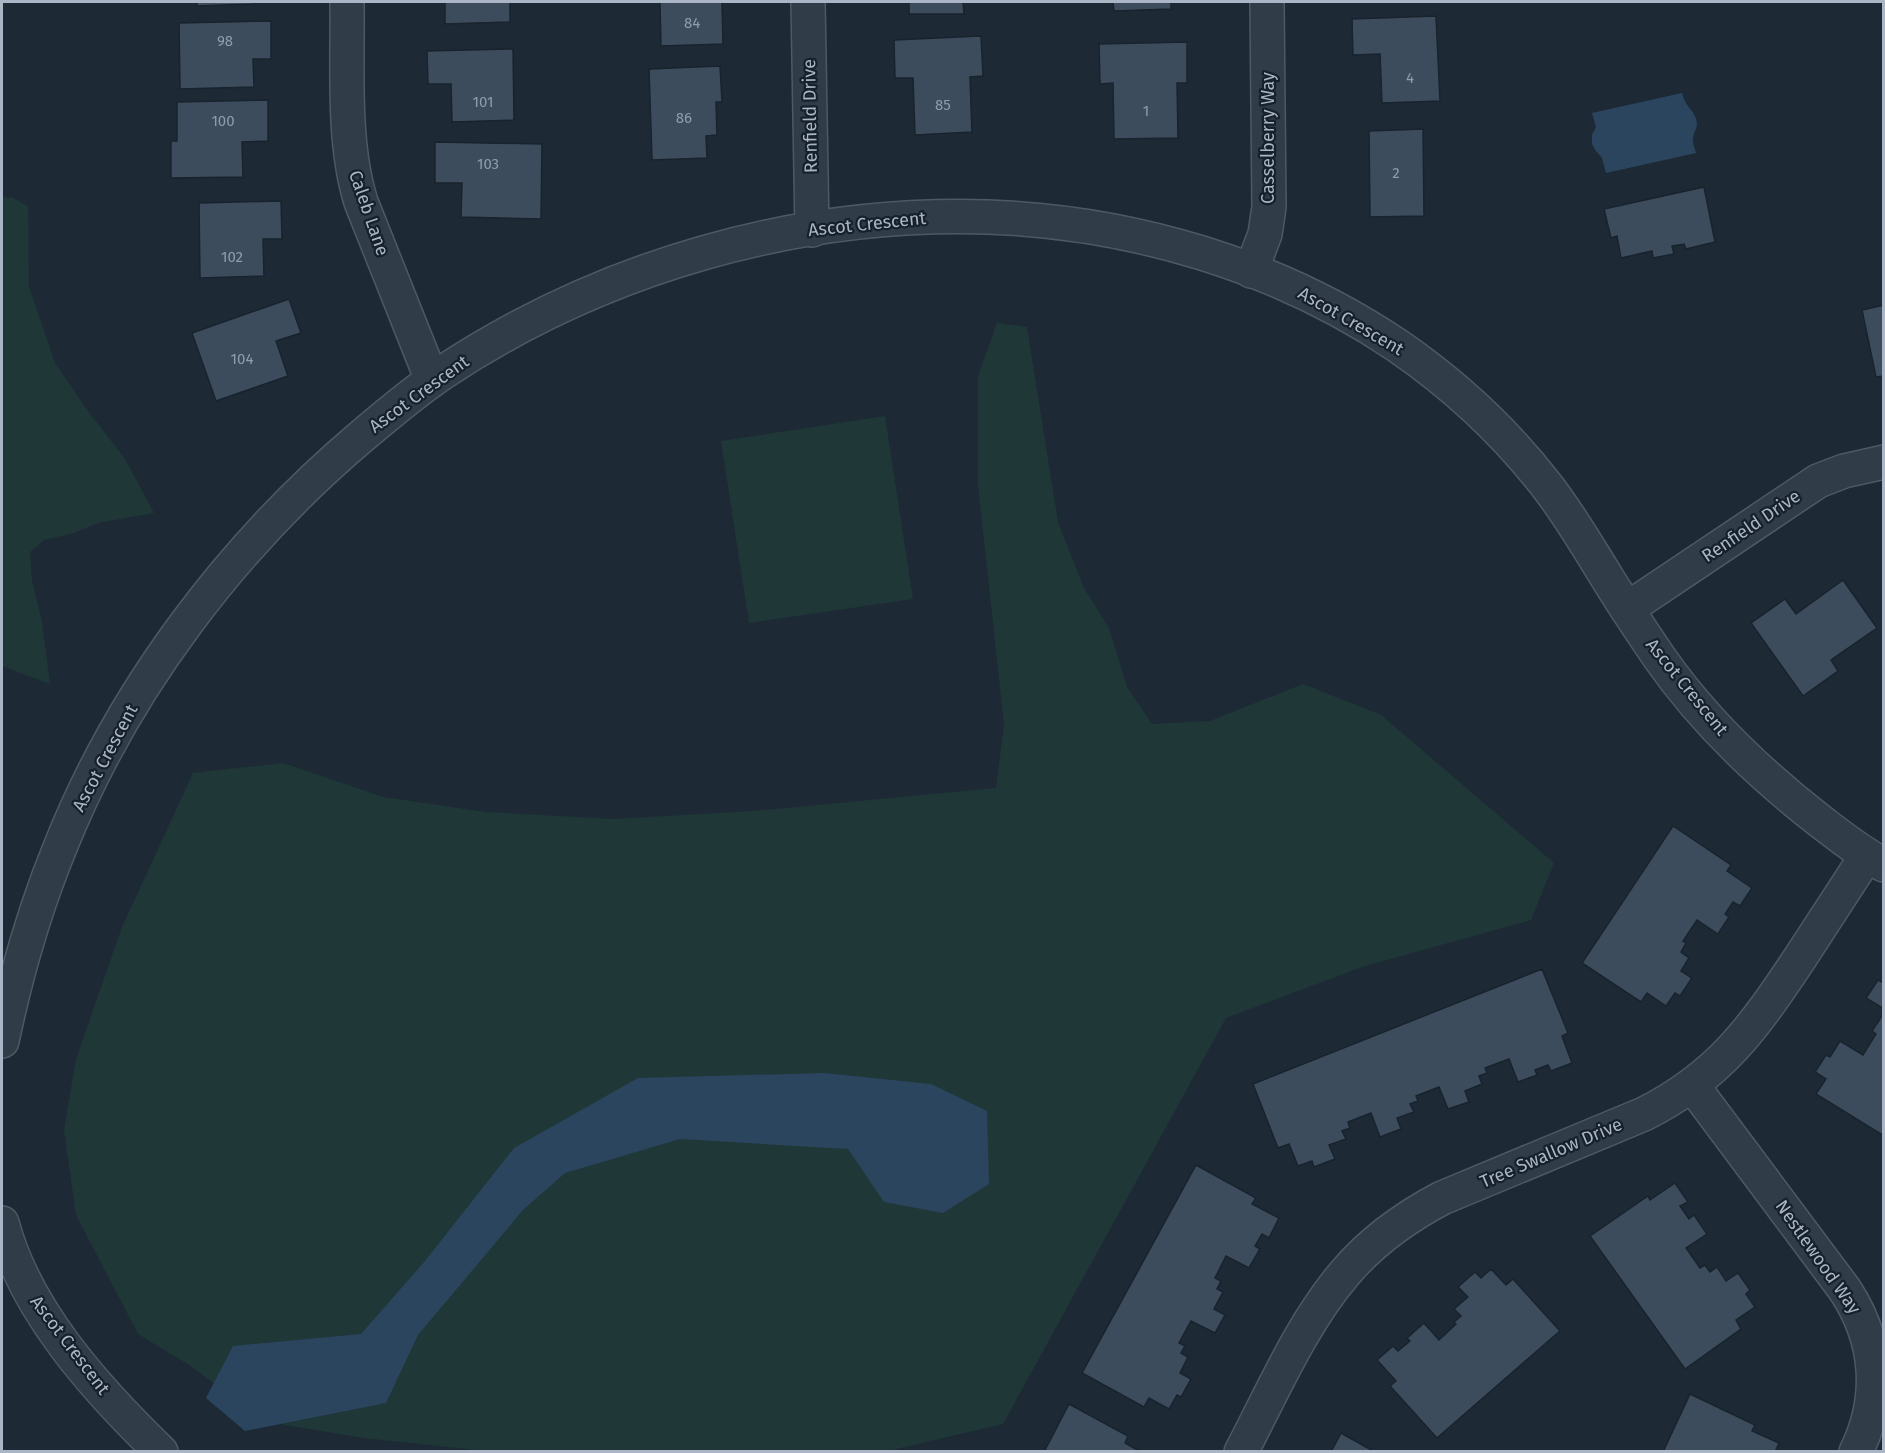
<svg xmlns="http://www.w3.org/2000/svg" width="1885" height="1453" font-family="'Fira Sans',sans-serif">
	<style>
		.green { fill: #1f3737 }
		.water { fill: #2c455e }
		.building { fill: #3d4c5c; stroke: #18232d; stroke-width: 1.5 }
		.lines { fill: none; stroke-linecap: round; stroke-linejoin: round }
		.minor-casing { stroke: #4e5965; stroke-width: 36 }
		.minor { stroke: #303c47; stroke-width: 33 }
		.labels { text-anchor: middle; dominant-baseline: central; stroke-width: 4.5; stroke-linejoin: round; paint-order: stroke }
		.number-label { font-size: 15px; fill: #8f9cab }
		.street-label { font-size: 18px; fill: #aab6c5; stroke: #16212b }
	</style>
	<rect width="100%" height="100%" fill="#1d2a36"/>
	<g class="green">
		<polygon points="11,197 28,206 29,287 55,363 88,411 125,459 154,513 98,523 74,533 44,540 30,552 32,581 42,622 50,684 2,666 2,198"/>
		<polygon points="997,323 1027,327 1058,522 1084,588 1109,628 1127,687 1152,724 1210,721 1303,684 1381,715 1554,863 1531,920 1365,966 1226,1018 1003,1424 888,1451 485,1451 364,1438 285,1425 240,1403 192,1367 138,1334 76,1215 64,1130 76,1059 122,927 193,773 283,763 383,797 485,812 614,819 754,811 996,788 1004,725 978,485 978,376"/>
		<polygon points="885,416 913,599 749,623 721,441"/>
	</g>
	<g class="water">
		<path d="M1682,93C1686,108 1692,107 1696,119C1699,127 1694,130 1693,138C1692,142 1695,149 1696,153L1606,173L1602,158L1596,151L1592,144V135L1596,127L1592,113Z"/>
		<polygon points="824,1073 931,1084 987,1111 989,1184 943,1213 884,1202 848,1149 680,1139 565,1173 523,1210 418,1335 386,1403 245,1431 206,1398 233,1346 361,1334 425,1261 514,1148 638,1078"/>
	</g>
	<g class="building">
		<polygon points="197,2 254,2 254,4 197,6"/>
		<polygon points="445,2 510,2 510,22 445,24"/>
		<polygon points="660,2 722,2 723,44 661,46"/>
		<polygon points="909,2 963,2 964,14 909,14"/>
		<polygon points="1113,2 1171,2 1171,9 1114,11"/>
		<polygon points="1436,16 1440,101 1382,103 1380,54 1353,55 1352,19"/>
		<polygon points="271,21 271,59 253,59 254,87 180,89 179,23"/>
		<polygon points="981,36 983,76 970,77 972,132 915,135 913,78 895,78 894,40"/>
		<polygon points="1187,42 1187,83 1177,83 1178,138 1114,139 1113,83 1100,84 1099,44"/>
		<polygon points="513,49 514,120 452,122 451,84 428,84 427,51"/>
		<polygon points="720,66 722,102 716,102 717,135 706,136 707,158 652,160 649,69"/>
		<polygon points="268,100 268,141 242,142 243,177 171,178 171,141 177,141 177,102"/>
		<polygon points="1423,129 1424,216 1370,217 1369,131"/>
		<polygon points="435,142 542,144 541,219 461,217 462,183 435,183"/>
		<polygon points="1704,187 1715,242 1686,249 1684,244 1672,246 1674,254 1653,258 1652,251 1621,258 1617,236 1611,238 1604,209"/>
		<polygon points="281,201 282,239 263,239 264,276 200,278 199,203"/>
		<polygon points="289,299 301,333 276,341 288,376 216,401 192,333"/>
		<polygon points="1884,305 1884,376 1876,377 1862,310"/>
		<polygon points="1843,580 1877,628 1831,660 1838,671 1803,696 1751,623 1785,599 1796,614"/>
		<polygon points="1673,826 1731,865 1727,871 1752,888 1740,906 1733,902 1725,914 1729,917 1718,934 1697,920 1683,941 1686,943 1681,952 1689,958 1681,971 1692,978 1680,996 1675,993 1666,1006 1647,993 1641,1002 1582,963"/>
		<polygon points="1542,969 1568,1033 1562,1036 1572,1063 1551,1071 1548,1065 1535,1070 1537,1075 1518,1082 1509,1059 1485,1068 1487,1073 1479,1076 1482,1084 1465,1091 1469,1102 1448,1109 1439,1087 1416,1096 1418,1101 1410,1104 1414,1112 1397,1118 1401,1129 1380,1137 1371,1113 1348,1122 1350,1128 1342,1131 1346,1139 1329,1145 1335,1159 1314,1167 1312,1161 1298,1166 1289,1144 1278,1148 1253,1084"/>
		<polygon points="1878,980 1882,982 1884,980 1884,1009 1866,998"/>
		<polygon points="1884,1013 1884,1136 1816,1094 1826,1079 1815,1072 1826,1055 1830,1057 1840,1041 1863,1055 1876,1034 1872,1031"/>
		<polygon points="1196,1165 1256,1198 1252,1204 1279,1218 1269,1238 1262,1234 1255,1246 1260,1249 1249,1268 1226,1256 1215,1278 1221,1281 1217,1289 1223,1292 1214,1309 1225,1315 1215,1333 1191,1321 1179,1343 1185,1346 1181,1353 1188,1357 1180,1373 1191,1379 1181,1397 1177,1395 1169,1409 1149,1398 1144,1407 1082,1373"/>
		<polygon points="1675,1183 1688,1202 1680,1206 1689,1219 1694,1215 1707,1234 1686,1248 1700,1268 1705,1265 1710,1272 1717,1267 1726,1281 1738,1273 1750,1290 1746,1294 1755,1307 1736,1320 1741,1329 1685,1369 1590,1236 1648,1196 1650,1200"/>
		<polygon points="1491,1269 1506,1285 1513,1279 1560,1331 1437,1438 1390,1386 1396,1381 1377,1360 1393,1346 1398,1351 1410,1341 1407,1338 1424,1323 1439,1340 1456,1324 1454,1322 1461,1316 1454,1309 1468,1297 1458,1287 1475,1272 1481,1278"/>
		<polygon points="1690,1394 1755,1425 1752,1431 1779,1443 1775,1452 1663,1452"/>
		<polygon points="1069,1404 1128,1436 1125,1443 1141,1452 1044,1452"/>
		<polygon points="1341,1433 1375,1452 1331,1452"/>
	</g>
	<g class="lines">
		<defs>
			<g id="minor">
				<path d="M347,2C348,65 342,142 361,202L432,380"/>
				<polyline points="808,2 812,230"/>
				<polyline points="1251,271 1265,234 1269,207 1267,2"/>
				<polyline points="1627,609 1818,481 1844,471 1884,462"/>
				<path d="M2,1041C16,974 35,908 61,845C124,688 233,545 362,436C388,414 414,392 442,373C602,267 796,211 988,217C1132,222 1278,265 1398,346C1453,384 1506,433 1547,486C1568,513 1585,542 1603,571C1621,601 1640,629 1659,657C1702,719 1761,775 1820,821C1841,837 1861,853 1884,865"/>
				<path d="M1692,1085L1845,1290C1878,1340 1883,1397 1856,1452"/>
				<path d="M2,1223C25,1311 97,1390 161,1452"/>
				<path d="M1241,1452C1272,1393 1302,1323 1345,1273C1372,1241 1406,1217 1442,1198L1644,1114C1720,1076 1754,1027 1800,958C1822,924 1845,889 1867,855"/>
			</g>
		</defs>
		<use href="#minor" class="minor-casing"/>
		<use href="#minor" class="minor"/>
	</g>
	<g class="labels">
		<g class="number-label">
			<text x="692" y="23">84</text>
			<text x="225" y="41">98</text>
			<text x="1410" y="78">4</text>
			<text x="483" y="102">101</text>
			<text x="943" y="105">85</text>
			<text x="1146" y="111">1</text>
			<text x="684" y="118">86</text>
			<text x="223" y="121">100</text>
			<text x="488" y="164">103</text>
			<text x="1396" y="173">2</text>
			<text x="232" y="257">102</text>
			<text x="242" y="359">104</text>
		</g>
		<g class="street-label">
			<text transform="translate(810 116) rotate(-91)">Renfield Drive</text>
			<text transform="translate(1268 138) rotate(-90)">Casselberry Way</text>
			<text transform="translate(369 213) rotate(71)">Caleb Lane</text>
			<text transform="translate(867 224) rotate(-6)">Ascot Crescent</text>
			<text transform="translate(1351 321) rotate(30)">Ascot Crescent</text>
			<text transform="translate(419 394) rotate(-36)">Ascot Crescent</text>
			<text transform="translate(1751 526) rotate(-34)">Renfield Drive</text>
			<text transform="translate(1687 687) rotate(51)">Ascot Crescent</text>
			<text transform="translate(105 758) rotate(-62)">Ascot Crescent</text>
			<text transform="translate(1551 1153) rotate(-23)">Tree Swallow Drive</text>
			<text transform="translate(1818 1257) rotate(55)">Nestlewood Way</text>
			<text transform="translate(70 1345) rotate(53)">Ascot Crescent</text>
		</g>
	</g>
	<rect width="1885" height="1453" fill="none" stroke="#aab6c5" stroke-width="6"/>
</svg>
